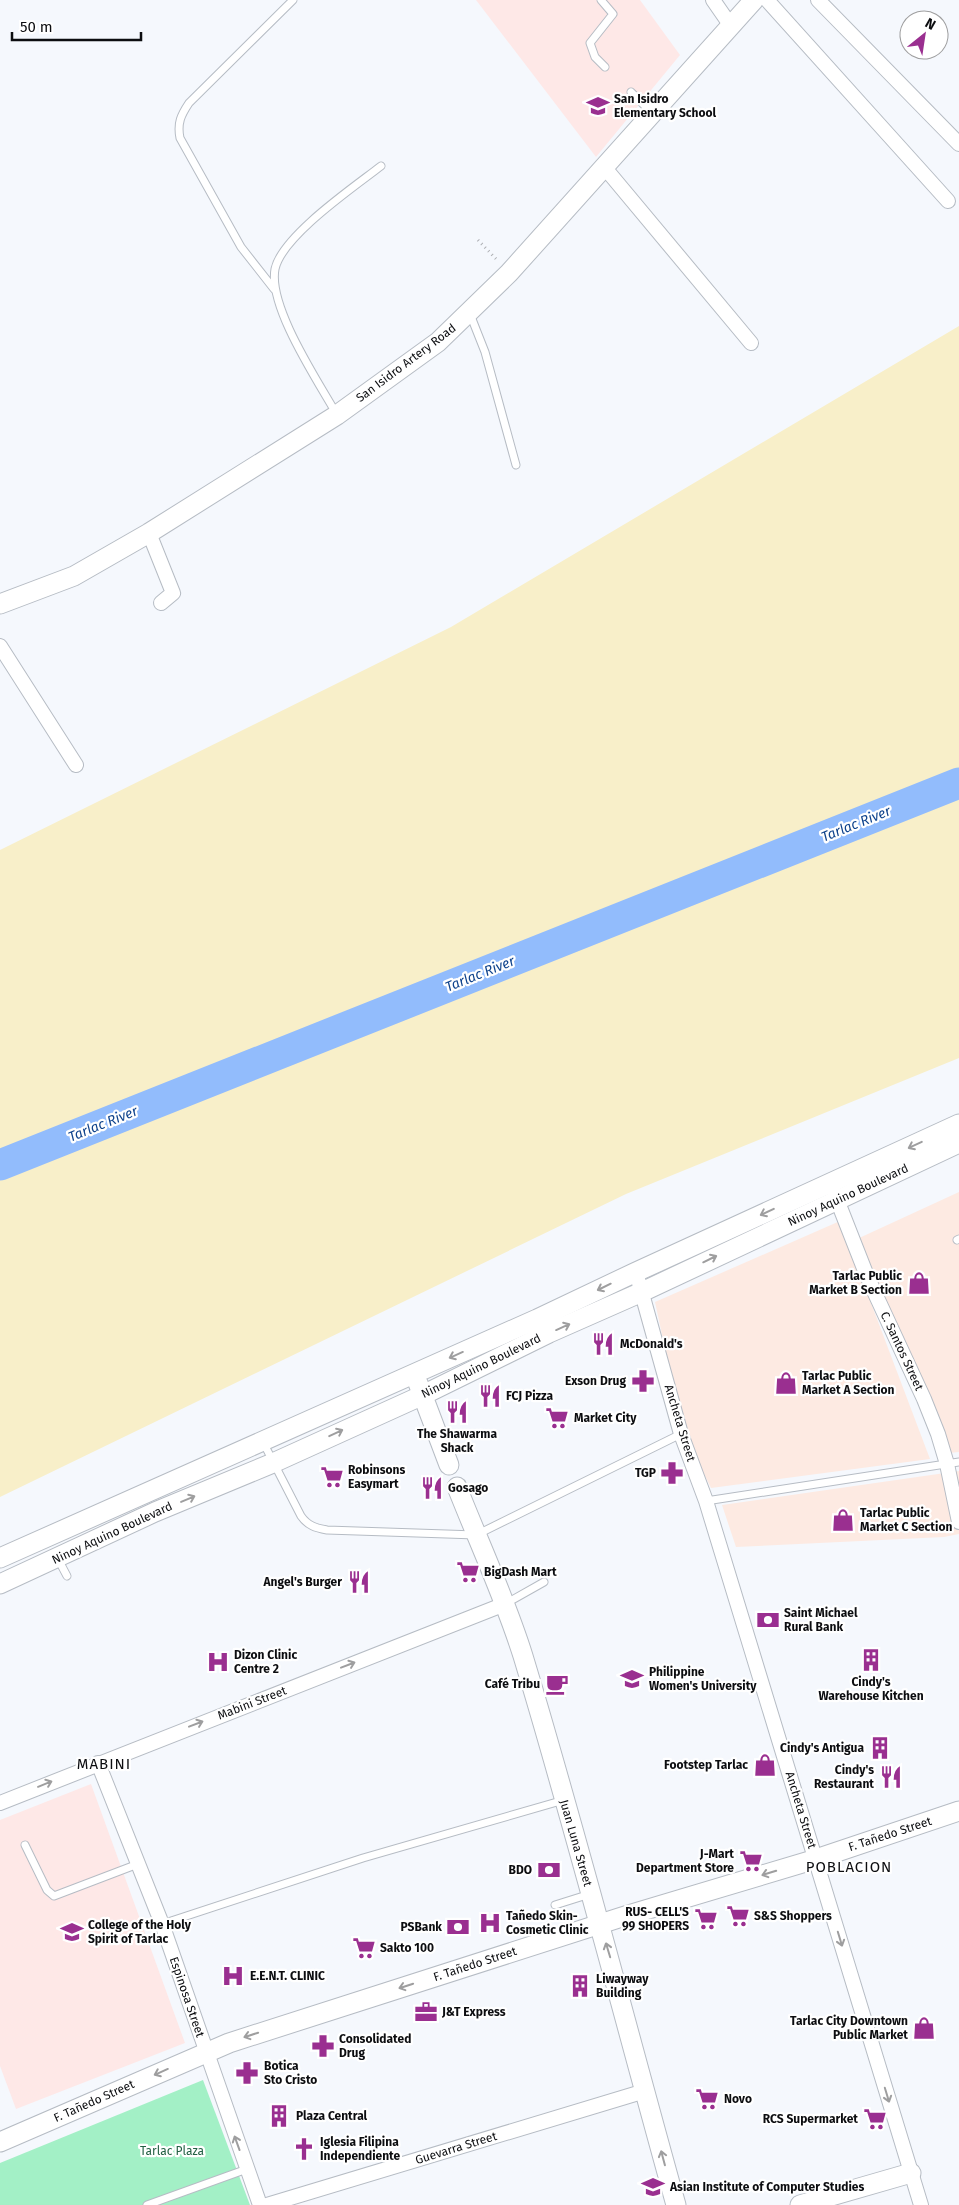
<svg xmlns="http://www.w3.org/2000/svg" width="959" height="2205" font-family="'Fira Sans',sans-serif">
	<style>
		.commercial { fill: #fdeae2 }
		.education { fill: #fee8e7 }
		.green { fill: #a3f0c6 }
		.sand { fill: #f8efc9 }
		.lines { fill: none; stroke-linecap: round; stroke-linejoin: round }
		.river { stroke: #92bcfc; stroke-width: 31 }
		.lane-casing { stroke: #b6bcc4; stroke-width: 9 }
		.street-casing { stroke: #b6bcc4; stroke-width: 16 }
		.secondary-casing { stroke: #b6bcc4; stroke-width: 21 }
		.path { stroke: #aeb0b4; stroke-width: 3; stroke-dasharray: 1 4; stroke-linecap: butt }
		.lane { stroke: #fff; stroke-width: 7 }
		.street { stroke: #fff; stroke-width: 14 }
		.secondary { stroke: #fff; stroke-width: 19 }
		.oneway { stroke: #9e9e9f }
		.labels { text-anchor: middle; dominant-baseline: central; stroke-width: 4.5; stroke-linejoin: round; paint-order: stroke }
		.poi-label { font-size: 12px; font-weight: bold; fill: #0c0d10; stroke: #fff; text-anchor: start }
		.street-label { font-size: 12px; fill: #0c0d10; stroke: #fff }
		.park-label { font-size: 12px; fill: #226043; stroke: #fff }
		.water-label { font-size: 14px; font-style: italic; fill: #0f438c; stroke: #fff }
		.quarter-label { font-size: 15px; letter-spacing: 1px; fill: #0c0d10; stroke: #fff }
	</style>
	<rect width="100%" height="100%" fill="#f5f8fd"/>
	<g class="commercial">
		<polygon points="959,1192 959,1452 949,1453 899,1328 857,1239"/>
		<polygon points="840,1221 930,1459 711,1488 683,1432 655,1302"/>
		<polygon points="959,1471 959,1534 944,1537 736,1547 722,1505"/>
	</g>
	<g class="education">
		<polygon points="476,0 640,0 680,55 596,157"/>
		<polygon points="91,1784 185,2043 16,2109 0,2066 0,1820"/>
	</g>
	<polygon class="green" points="203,2080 250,2205 0,2205 0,2163"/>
	<polygon class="sand" points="959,326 959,1058 626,1194 0,1497 0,850 451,627"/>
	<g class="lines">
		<polyline class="river" points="0,1165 959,783"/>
		<defs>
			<g id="lane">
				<polyline points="601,0 613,14 590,43 595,57 605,67"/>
				<polyline points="631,92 652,113"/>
				<path d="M274,289L241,247L180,138C177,123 181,115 189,103L293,0"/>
				<polyline points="470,314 485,352 516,465"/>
				<path d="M337,415C318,381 268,307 275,269C282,236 354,187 381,166"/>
				<polyline points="957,1240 959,1239"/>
				<path d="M263,1442L301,1516C308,1526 316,1528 327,1530L476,1535L681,1434"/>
				<polyline points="706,1501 959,1462"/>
				<polyline points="58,1559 67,1576"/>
				<polyline points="505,1604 544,1582"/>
				<polyline points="25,1845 47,1890 54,1896 138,1864"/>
				<polyline points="555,1905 590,1894"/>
				<polyline points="162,1924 363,1858 564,1800"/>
				<polyline points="147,2205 247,2169"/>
			</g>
			<g id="street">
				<polyline points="713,0 731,26"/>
				<polyline points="767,0 948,201"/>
				<polyline points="818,0 959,144"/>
				<polyline points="605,168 751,343"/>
				<polyline points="149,533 173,593 161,603"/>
				<polyline points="0,646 76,765"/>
				<polyline points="834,1192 867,1276 924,1399 938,1434 947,1464 959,1522"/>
				<polyline points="636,1272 681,1434 706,1501 921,2205"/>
				<polyline points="98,1763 162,1924 260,2205"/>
				<polyline points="0,1803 505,1604"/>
				<polyline points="267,2205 645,2091"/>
			</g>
			<g id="secondary">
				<polyline points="0,604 74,576 149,533 337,415 438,342 509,273 754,0"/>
				<polyline points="418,1383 449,1465"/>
				<path d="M457,1487C479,1543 505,1598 523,1656C578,1838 625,2022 676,2205"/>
				<polyline points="0,1558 537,1319 636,1272 959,1124"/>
				<polyline points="0,1584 155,1512 273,1463 423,1395 549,1333 642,1292 959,1143"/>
				<polyline points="0,2142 229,2043 625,1916 816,1859 959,1811"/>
				<polyline points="800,2205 911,2173"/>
			</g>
		</defs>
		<use href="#lane" class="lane-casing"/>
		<use href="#street" class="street-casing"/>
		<use href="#secondary" class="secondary-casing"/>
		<polyline class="path" points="478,240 498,261"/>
		<use href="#lane" class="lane"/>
		<use href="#street" class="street"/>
		<use href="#secondary" class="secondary"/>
	</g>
	<defs><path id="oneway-shaft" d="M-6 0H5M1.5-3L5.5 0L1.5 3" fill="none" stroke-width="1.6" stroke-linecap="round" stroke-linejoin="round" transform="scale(1.25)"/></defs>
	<g class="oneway">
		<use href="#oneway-shaft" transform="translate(915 1145) rotate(155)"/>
		<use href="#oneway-shaft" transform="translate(767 1212) rotate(155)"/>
		<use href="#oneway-shaft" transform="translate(710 1259) rotate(-26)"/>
		<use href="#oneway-shaft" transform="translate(604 1287) rotate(154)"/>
		<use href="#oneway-shaft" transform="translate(563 1327) rotate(-24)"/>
		<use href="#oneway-shaft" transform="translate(456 1355) rotate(156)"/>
		<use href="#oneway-shaft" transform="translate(336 1433) rotate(-25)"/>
		<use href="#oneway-shaft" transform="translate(188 1499) rotate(-23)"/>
		<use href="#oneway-shaft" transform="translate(348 1665) rotate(-21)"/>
		<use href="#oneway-shaft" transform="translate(196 1724) rotate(-21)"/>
		<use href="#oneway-shaft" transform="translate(45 1784) rotate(-22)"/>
		<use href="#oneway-shaft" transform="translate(769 1873) rotate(163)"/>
		<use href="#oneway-shaft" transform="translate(840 1939) rotate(73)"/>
		<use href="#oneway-shaft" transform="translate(608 1950) rotate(-107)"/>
		<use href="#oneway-shaft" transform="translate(406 1986) rotate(162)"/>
		<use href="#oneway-shaft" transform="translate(251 2035) rotate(162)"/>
		<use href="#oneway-shaft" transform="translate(161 2072) rotate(156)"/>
		<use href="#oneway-shaft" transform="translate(887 2095) rotate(73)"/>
		<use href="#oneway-shaft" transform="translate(237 2143) rotate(-110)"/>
		<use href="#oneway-shaft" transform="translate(663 2158) rotate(-105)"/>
	</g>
	<defs>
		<symbol id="school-bare" viewBox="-9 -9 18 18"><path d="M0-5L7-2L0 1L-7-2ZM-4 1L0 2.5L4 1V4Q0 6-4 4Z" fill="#9a2f90" stroke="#fff" stroke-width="2.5" paint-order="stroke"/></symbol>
		<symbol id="shop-bare" viewBox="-9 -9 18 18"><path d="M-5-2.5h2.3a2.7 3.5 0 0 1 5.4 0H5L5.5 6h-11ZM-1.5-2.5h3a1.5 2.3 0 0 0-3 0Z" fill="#9a2f90" stroke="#fff" stroke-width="2.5" paint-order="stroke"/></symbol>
		<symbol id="restaurant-bare" viewBox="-9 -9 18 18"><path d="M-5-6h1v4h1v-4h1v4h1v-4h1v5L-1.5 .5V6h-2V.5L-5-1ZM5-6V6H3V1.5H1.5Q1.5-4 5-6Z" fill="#9a2f90" stroke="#fff" stroke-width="2.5" paint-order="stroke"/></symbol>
		<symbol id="pharmacy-bare" viewBox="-9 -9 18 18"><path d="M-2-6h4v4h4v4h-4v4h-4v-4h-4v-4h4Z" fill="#9a2f90" stroke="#fff" stroke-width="2.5" paint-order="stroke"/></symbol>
		<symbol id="supermarket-bare" viewBox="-9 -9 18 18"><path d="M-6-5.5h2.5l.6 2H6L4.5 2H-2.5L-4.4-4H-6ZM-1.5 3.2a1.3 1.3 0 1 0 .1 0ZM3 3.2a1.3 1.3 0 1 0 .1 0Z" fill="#9a2f90" stroke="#fff" stroke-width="2.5" paint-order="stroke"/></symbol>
		<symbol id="bank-bare" viewBox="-9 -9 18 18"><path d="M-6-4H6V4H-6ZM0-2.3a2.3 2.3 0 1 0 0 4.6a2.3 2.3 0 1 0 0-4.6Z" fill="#9a2f90" stroke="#fff" stroke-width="2.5" paint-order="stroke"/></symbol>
		<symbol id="building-bare" viewBox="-9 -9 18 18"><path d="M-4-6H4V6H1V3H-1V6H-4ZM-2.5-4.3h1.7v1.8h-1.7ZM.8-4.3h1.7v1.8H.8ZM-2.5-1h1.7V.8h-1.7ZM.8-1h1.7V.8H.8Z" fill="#9a2f90" stroke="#fff" stroke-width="2.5" paint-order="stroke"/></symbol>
		<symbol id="hospital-bare" viewBox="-9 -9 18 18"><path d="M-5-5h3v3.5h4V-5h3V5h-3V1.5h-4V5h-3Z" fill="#9a2f90" stroke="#fff" stroke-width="2.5" paint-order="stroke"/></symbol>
		<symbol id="cafe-bare" viewBox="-9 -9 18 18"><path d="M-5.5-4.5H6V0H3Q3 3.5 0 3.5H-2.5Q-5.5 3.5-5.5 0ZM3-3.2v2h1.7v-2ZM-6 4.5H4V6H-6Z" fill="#9a2f90" stroke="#fff" stroke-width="2.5" paint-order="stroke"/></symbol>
		<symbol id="university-bare" viewBox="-9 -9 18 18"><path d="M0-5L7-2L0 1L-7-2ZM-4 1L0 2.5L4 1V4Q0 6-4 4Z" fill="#9a2f90" stroke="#fff" stroke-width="2.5" paint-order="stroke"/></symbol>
		<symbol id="office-bare" viewBox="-9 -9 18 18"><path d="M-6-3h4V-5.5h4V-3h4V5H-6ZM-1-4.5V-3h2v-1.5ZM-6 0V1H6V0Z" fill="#9a2f90" stroke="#fff" stroke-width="2.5" paint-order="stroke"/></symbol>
		<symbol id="church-bare" viewBox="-9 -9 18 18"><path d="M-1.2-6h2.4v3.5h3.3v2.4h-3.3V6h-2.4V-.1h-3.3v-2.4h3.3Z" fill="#9a2f90" stroke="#fff" stroke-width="2.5" paint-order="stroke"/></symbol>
	</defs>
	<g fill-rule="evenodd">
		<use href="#school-bare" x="582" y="90" width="32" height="32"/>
		<use href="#shop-bare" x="903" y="1267" width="32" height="32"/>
		<use href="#restaurant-bare" x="587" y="1328" width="32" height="32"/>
		<use href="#pharmacy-bare" x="627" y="1365" width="32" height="32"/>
		<use href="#shop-bare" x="770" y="1367" width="32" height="32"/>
		<use href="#restaurant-bare" x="474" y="1380" width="32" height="32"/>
		<use href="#restaurant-bare" x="441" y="1396" width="32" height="32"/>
		<use href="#supermarket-bare" x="541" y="1402" width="32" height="32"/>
		<use href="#pharmacy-bare" x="656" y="1457" width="32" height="32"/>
		<use href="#supermarket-bare" x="316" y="1461" width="32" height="32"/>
		<use href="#restaurant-bare" x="416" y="1472" width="32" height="32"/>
		<use href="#shop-bare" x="827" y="1504" width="32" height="32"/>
		<use href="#supermarket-bare" x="452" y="1556" width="32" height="32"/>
		<use href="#restaurant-bare" x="343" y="1566" width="32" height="32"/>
		<use href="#bank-bare" x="752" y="1604" width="32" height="32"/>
		<use href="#building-bare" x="855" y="1644" width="32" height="32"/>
		<use href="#hospital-bare" x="202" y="1646" width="32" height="32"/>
		<use href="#school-bare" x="616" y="1663" width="32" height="32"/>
		<use href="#cafe-bare" x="541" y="1668" width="32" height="32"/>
		<use href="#building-bare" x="864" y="1732" width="32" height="32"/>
		<use href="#shop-bare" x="749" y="1749" width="32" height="32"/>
		<use href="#restaurant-bare" x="875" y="1761" width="32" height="32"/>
		<use href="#supermarket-bare" x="735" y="1845" width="32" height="32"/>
		<use href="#bank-bare" x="533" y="1854" width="32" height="32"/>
		<use href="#supermarket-bare" x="722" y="1900" width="32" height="32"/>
		<use href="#supermarket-bare" x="690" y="1903" width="32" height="32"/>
		<use href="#hospital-bare" x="474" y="1907" width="32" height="32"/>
		<use href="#bank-bare" x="442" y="1911" width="32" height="32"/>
		<use href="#university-bare" x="56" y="1916" width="32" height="32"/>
		<use href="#supermarket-bare" x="348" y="1932" width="32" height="32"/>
		<use href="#hospital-bare" x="217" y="1960" width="32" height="32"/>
		<use href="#building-bare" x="564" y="1970" width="32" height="32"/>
		<use href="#office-bare" x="410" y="1996" width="32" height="32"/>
		<use href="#shop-bare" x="908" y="2012" width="32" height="32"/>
		<use href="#pharmacy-bare" x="307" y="2030" width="32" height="32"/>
		<use href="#pharmacy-bare" x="231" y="2057" width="32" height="32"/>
		<use href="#supermarket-bare" x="691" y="2083" width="32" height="32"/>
		<use href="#building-bare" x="263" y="2100" width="32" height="32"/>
		<use href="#supermarket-bare" x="859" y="2103" width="32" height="32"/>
		<use href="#church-bare" x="288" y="2133" width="32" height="32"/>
		<use href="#university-bare" x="637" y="2171" width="32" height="32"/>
	</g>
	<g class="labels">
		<g class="poi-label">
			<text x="614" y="99">San Isidro<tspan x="614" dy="14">Elementary School</tspan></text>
			<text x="902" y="1276" text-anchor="end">Tarlac Public<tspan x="902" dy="14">Market B Section</tspan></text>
			<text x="620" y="1344">McDonald's</text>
			<text x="802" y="1376">Tarlac Public<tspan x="802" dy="14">Market A Section</tspan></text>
			<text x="626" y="1381" text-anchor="end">Exson Drug</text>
			<text x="506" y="1396">FCJ Pizza</text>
			<text x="574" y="1418">Market City</text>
			<text x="457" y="1434" text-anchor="middle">The Shawarma<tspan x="457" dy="14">Shack</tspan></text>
			<text x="348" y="1470">Robinsons<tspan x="348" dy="14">Easymart</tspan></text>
			<text x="656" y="1473" text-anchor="end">TGP</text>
			<text x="448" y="1488">Gosago</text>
			<text x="860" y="1513">Tarlac Public<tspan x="860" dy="14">Market C Section</tspan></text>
			<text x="484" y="1572">BigDash Mart</text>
			<text x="342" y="1582" text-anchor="end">Angel's Burger</text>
			<text x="784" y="1613">Saint Michael<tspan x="784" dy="14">Rural Bank</tspan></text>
			<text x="234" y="1655">Dizon Clinic<tspan x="234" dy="14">Centre 2</tspan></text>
			<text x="649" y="1672">Philippine<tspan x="649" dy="14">Women's University</tspan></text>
			<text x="871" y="1682" text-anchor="middle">Cindy's<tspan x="871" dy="14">Warehouse Kitchen</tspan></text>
			<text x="540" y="1684" text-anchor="end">Café Tribu</text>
			<text x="864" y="1748" text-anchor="end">Cindy's Antigua</text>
			<text x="748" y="1765" text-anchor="end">Footstep Tarlac</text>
			<text x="874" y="1770" text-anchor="end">Cindy's<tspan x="874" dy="14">Restaurant</tspan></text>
			<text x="734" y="1854" text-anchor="end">J-Mart<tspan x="734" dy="14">Department Store</tspan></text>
			<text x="532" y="1870" text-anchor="end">BDO</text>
			<text x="689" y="1912" text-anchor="end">RUS- CELL'S<tspan x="689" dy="14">99 SHOPERS</tspan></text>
			<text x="506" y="1916">Tañedo Skin-<tspan x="506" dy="14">Cosmetic Clinic</tspan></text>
			<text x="754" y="1916">S&amp;S Shoppers</text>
			<text x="88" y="1925">College of the Holy<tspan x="88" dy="14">Spirit of Tarlac</tspan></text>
			<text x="442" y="1927" text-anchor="end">PSBank</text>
			<text x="380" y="1948">Sakto 100</text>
			<text x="250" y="1976">E.E.N.T. CLINIC</text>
			<text x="596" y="1979">Liwayway<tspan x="596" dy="14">Building</tspan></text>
			<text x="442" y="2012">J&amp;T Express</text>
			<text x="908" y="2021" text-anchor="end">Tarlac City Downtown<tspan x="908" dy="14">Public Market</tspan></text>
			<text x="339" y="2039">Consolidated<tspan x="339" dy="14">Drug</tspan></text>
			<text x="264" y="2066">Botica<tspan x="264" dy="14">Sto Cristo</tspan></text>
			<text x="724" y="2099">Novo</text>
			<text x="296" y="2116">Plaza Central</text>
			<text x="858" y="2119" text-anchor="end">RCS Supermarket</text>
			<text x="320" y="2142">Iglesia Filipina<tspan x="320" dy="14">Independiente</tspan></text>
			<text x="670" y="2187">Asian Institute of Computer Studies</text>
		</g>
		<g class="street-label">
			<text transform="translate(406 363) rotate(-37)">San Isidro Artery Road</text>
			<text transform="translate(848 1195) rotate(-25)">Ninoy Aquino Boulevard</text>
			<text transform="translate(902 1351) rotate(65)">C. Santos Street</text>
			<text transform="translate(481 1366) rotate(-26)">Ninoy Aquino Boulevard</text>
			<text transform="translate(680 1423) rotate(73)">Ancheta Street</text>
			<text transform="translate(112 1533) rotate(-25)">Ninoy Aquino Boulevard</text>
			<text transform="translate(252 1703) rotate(-21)">Mabini Street</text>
			<text transform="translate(801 1810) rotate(73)">Ancheta Street</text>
			<text transform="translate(890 1834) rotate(-18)">F. Tañedo Street</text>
			<text transform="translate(576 1843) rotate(74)">Juan Luna Street</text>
			<text transform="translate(475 1964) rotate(-18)">F. Tañedo Street</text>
			<text transform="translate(187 1997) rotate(71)">Espinosa Street</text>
			<text transform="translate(94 2101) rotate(-24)">F. Tañedo Street</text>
			<text transform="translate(456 2148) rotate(-17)">Guevarra Street</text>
		</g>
		<g class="park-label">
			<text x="172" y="2151">Tarlac Plaza</text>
		</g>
		<g class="water-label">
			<text transform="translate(856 824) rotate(-22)">Tarlac River</text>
			<text transform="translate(480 974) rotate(-22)">Tarlac River</text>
			<text transform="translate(103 1124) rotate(-22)">Tarlac River</text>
		</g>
		<g class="quarter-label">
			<text x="104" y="1764">MABINI</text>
			<text x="849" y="1867">POBLACION</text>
		</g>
	</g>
	<g transform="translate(924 35) rotate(30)"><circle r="24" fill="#ffffff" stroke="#9e9e9f"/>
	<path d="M0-4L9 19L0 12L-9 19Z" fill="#9a2f90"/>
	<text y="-8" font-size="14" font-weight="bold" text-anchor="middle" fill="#0c0d10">N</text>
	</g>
	<path d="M12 32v8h129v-8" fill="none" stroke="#0c0d10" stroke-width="2.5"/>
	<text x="20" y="32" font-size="15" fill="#0c0d10" stroke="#ffffff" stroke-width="4" paint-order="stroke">50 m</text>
</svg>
